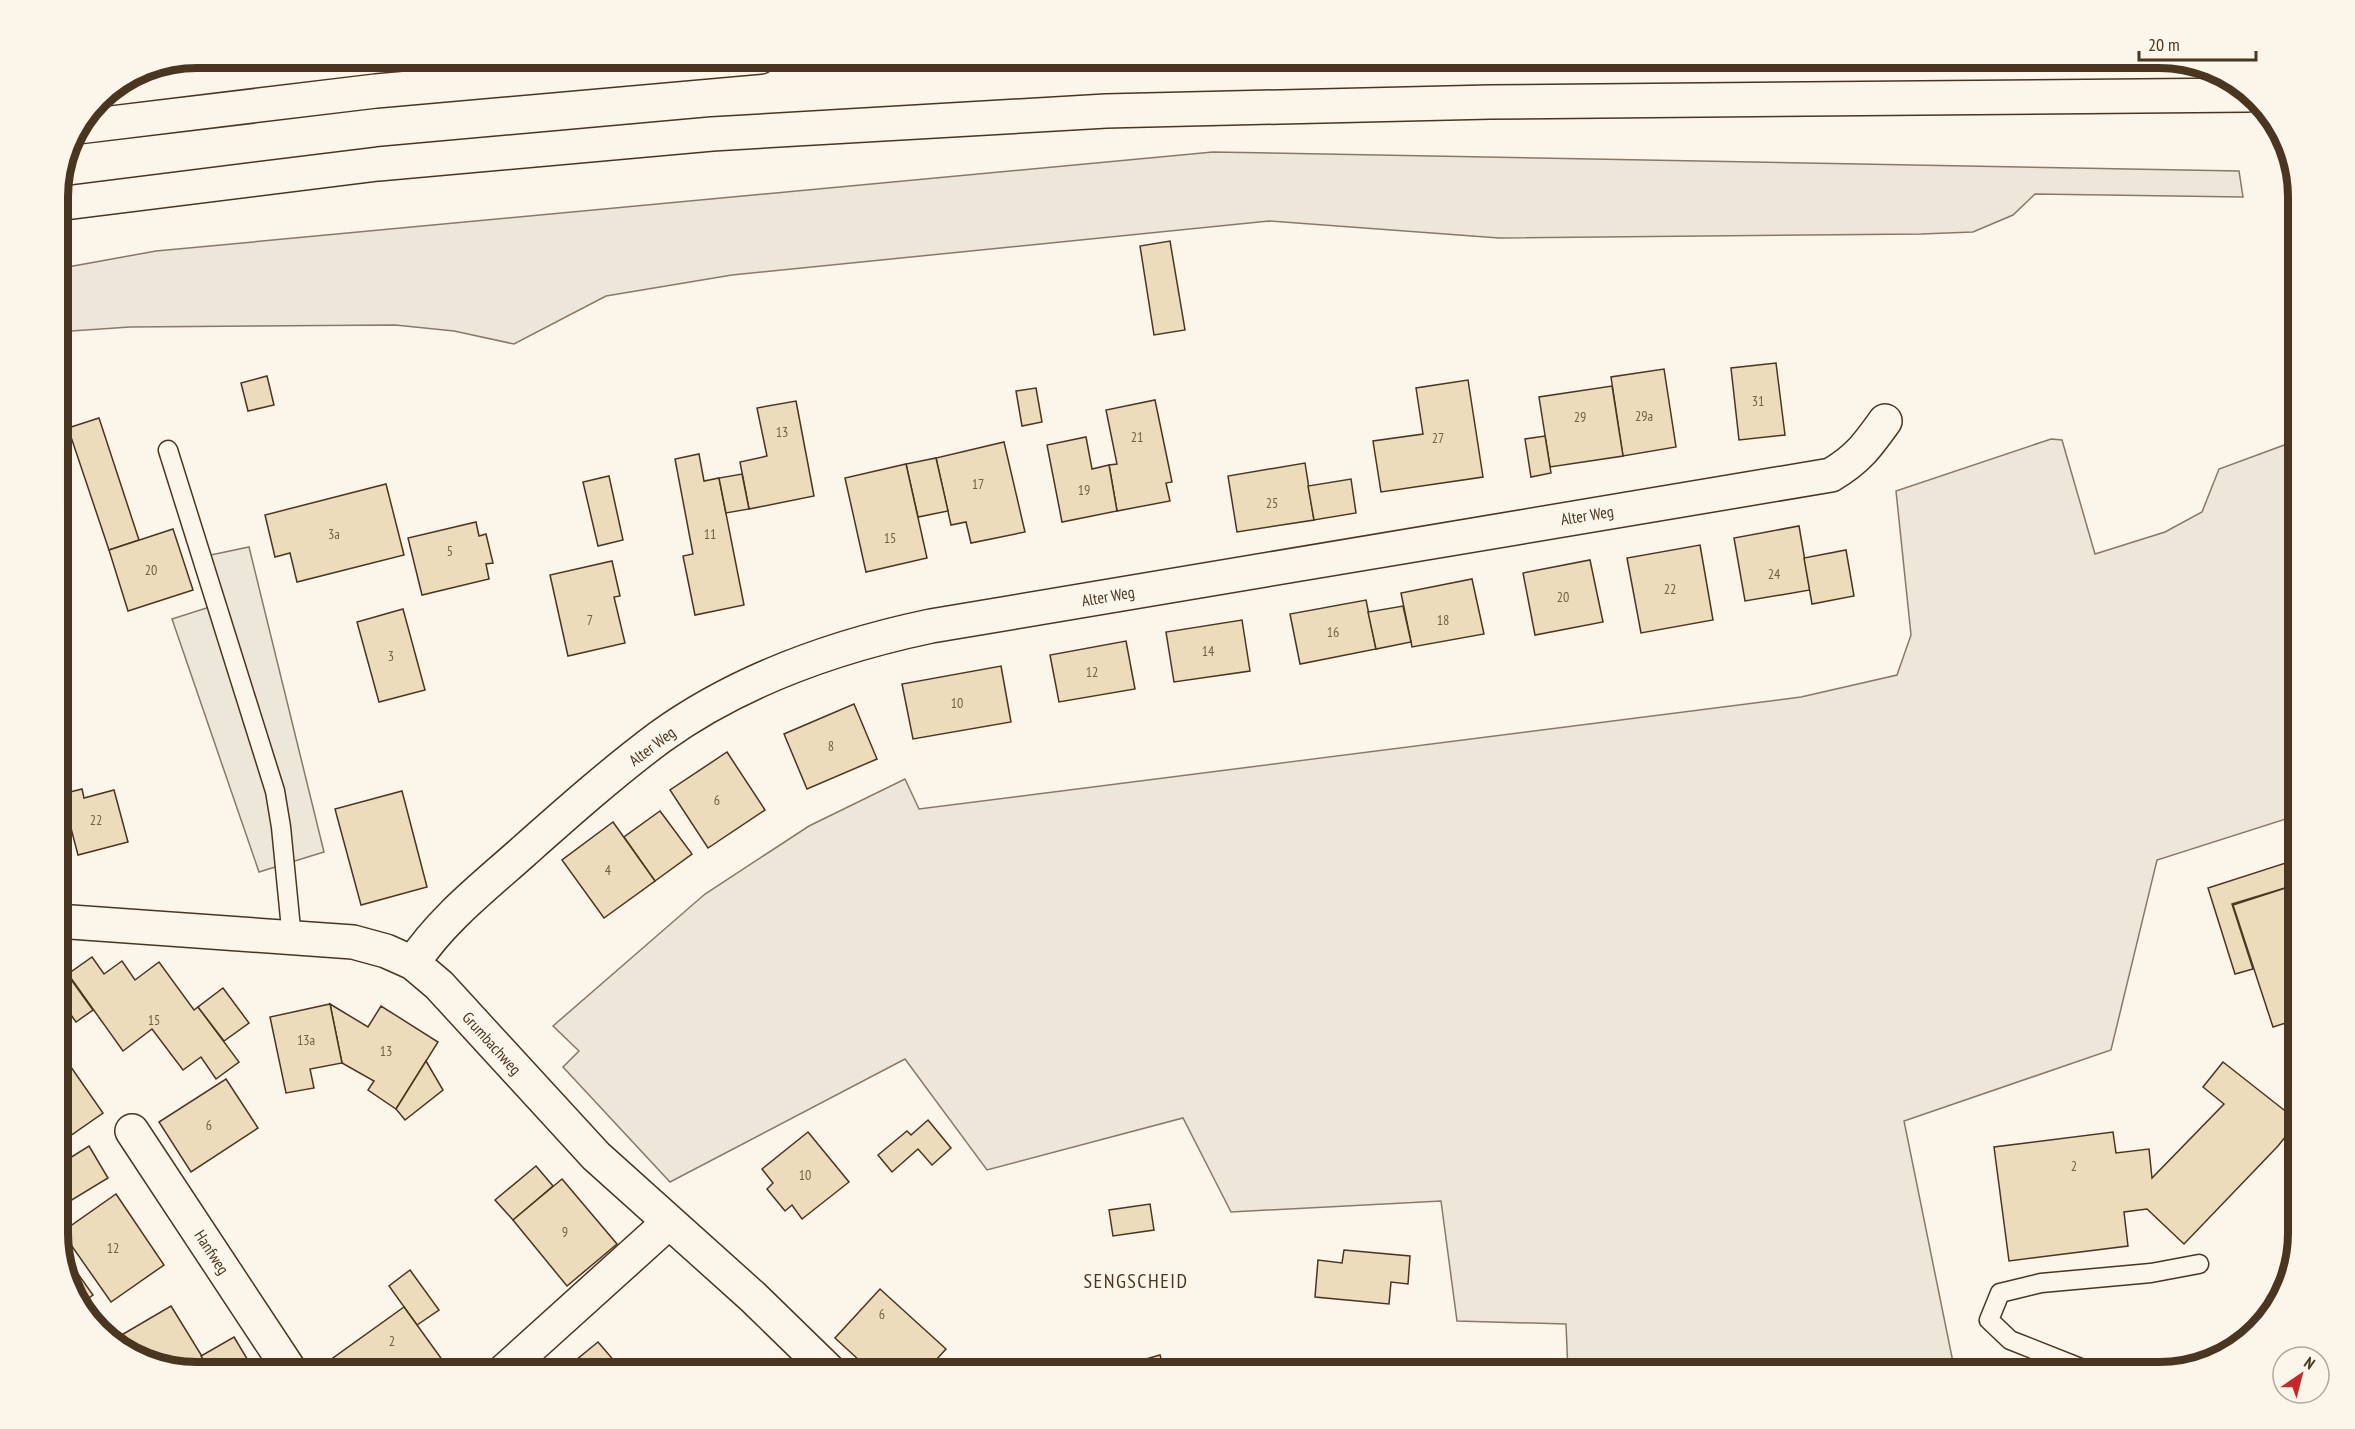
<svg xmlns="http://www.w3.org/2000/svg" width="2355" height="1429" font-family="'PT Sans Narrow',sans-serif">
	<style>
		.green { fill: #ede6d9; stroke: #887966; stroke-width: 1.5 }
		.parking { fill: #ede7d9; stroke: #887966; stroke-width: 1.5 }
		.building { fill: #ecdcbc; stroke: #4a3520; stroke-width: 1.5 }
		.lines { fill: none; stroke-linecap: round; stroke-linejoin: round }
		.lane-casing { stroke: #4a3520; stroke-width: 21 }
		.street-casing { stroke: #4a3520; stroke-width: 36 }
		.highway-casing { stroke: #4a3520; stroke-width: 36 }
		.lane { stroke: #fbf6e9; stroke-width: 18 }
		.street { stroke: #fbf6e9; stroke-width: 33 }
		.highway { stroke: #fbf6e9; stroke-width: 33 }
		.labels { text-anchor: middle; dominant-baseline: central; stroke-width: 4.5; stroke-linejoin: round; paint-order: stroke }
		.number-label { font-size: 14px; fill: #725f47 }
		.street-label { font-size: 16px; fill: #4a3520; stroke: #fbf6e9 }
		.quarter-label { font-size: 20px; letter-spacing: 1.5px; fill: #4a3520; stroke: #fbf6e9 }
		.rim { fill: none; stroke: #4a3520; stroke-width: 8 }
	</style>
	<rect width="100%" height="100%" fill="#fbf6e9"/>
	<g class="green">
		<polygon points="197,57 265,57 143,68"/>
		<polygon points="1213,152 2239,171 2243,197 2035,194 2013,215 1973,232 1921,234 1499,238 1269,221 732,275 606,296 514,344 454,331 395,325 130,327 57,332 57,269 156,251"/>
		<polygon points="2051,439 2062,440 2095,554 2165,532 2202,512 2219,469 2298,440 2298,815 2157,860 2111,1050 1904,1121 1955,1372 1568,1372 1566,1324 1457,1321 1441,1201 1231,1212 1183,1118 987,1170 905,1059 670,1182 563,1067 579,1051 553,1026 705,894 809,826 905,779 919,809 1801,697 1897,675 1911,635 1896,491"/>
	</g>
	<polygon class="parking" points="249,547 324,852 259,872 172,619 216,605 201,557"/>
	<g class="building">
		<polygon points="1170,241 1185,330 1154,335 1140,246"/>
		<polygon points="1776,363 1785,435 1739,440 1731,368"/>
		<polygon points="1664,369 1676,447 1623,456 1611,377"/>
		<polygon points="267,376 274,405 248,411 241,383"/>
		<polygon points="1468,380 1483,477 1381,492 1373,441 1423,434 1416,388"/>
		<polygon points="1612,386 1623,456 1550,467 1539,397"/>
		<polygon points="1036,388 1042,422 1022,426 1016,391"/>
		<polygon points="1155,400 1172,482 1166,483 1170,501 1117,511 1109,465 1117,464 1106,410"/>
		<polygon points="796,401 814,496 749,509 740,462 767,456 757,408"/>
		<polygon points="99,418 139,540 109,550 68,428"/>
		<polygon points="1545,436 1551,473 1531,477 1525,439"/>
		<polygon points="1086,437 1092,469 1109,465 1117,511 1062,522 1047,445"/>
		<polygon points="1004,442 1025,532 971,543 966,522 951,525 936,458"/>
		<polygon points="699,454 704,481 719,478 744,605 695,615 683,556 693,554 675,459"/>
		<polygon points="936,458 948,511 918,517 906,464"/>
		<polygon points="1305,463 1314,520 1237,532 1228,476"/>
		<polygon points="906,464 927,558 866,572 845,478"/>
		<polygon points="742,474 749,509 726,513 719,478"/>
		<polygon points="609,476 623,540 598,546 583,482"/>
		<polygon points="1351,479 1356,513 1314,520 1308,486"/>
		<polygon points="386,484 404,555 297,582 290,553 275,557 265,515"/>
		<polygon points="476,522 479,536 486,534 493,563 486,564 489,579 422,595 408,538"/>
		<polygon points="1799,526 1810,590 1745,601 1734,538"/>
		<polygon points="173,529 193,590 128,611 109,550"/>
		<polygon points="1700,545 1713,620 1641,633 1627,558"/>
		<polygon points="1846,550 1854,596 1812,604 1804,558"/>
		<polygon points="1590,560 1603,622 1535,635 1523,573"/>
		<polygon points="612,561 620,596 614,597 625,643 568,656 550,575"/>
		<polygon points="1472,579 1484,634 1412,647 1401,593"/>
		<polygon points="1366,600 1376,649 1300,664 1290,614"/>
		<polygon points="1403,606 1411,642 1376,649 1368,612"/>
		<polygon points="403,609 425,690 379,702 357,622"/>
		<polygon points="1242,620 1250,671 1174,682 1166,632"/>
		<polygon points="1126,641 1135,689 1059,702 1050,655"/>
		<polygon points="1001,666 1011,722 913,739 902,684"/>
		<polygon points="854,704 877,759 807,789 784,734"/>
		<polygon points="727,752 765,810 708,848 670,790"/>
		<polygon points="82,789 84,798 114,790 128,842 78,855 62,794"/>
		<polygon points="402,791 427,887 361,905 335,809"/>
		<polygon points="660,811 692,854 655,881 624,837"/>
		<polygon points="613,822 655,881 604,918 562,860"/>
		<polygon points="2298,859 2298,884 2232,904 2253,969 2235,974 2208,888"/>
		<polygon points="2298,884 2298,1019 2273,1027 2233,905"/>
		<polygon points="92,957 104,974 122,961 135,980 159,962 194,1010 198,1007 239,1062 216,1079 201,1057 183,1070 152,1029 123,1051 68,974"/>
		<polygon points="57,960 93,1010 76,1022 57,995"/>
		<polygon points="223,988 249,1023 224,1041 198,1007"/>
		<polygon points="330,1004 368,1027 381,1006 438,1042 396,1109 368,1090 374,1081 342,1063"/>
		<polygon points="330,1004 342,1063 310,1069 314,1088 286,1093 270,1017"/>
		<polygon points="57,1047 103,1113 57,1145"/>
		<polygon points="426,1061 443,1090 405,1120 396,1109"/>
		<polygon points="2223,1062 2298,1121 2278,1146 2184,1244 2147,1209 2124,1212 2128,1246 2009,1261 1994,1147 2113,1132 2116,1153 2149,1149 2152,1178 2224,1104 2203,1087"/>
		<polygon points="226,1079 258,1128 191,1172 159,1122"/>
		<polygon points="928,1120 951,1148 932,1165 918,1149 892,1172 878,1155 907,1131 911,1135"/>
		<polygon points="808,1132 849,1182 802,1219 792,1205 785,1211 767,1189 773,1183 762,1169"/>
		<polygon points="89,1146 108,1178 57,1209 57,1166"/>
		<polygon points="536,1166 553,1186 513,1220 495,1200"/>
		<polygon points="562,1179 617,1244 567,1286 513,1220"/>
		<polygon points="116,1194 164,1265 111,1302 62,1232"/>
		<polygon points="1150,1204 1154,1230 1113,1236 1109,1210"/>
		<polygon points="1344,1250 1410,1256 1408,1284 1391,1282 1389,1304 1315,1297 1318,1260 1342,1263"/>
		<polygon points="71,1264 93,1295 78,1305 66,1268"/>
		<polygon points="410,1270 439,1310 417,1325 389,1286"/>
		<polygon points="880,1289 946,1349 925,1372 872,1372 835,1338"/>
		<polygon points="171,1306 208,1366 198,1372 127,1353 113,1340"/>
		<polygon points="404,1307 451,1372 344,1372 333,1358"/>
		<polygon points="234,1337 255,1372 211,1372 201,1356"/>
		<polygon points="598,1342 622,1370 575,1372 570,1365"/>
		<polygon points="1160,1355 1165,1372 1116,1372 1115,1368"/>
	</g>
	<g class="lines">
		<defs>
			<g id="lane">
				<polyline points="168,450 275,791 281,827 292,939"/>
				<polyline points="2091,1372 2010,1340 1989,1320 2000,1293 2041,1283 2151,1273 2199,1264"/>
			</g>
			<g id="street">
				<polyline points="57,921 353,942 386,951 413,963 439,985 596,1156 753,1297 830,1372"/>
				<path d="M413,963C442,919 485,886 524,851C568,812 613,772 660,737C739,680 836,646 931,626L1831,475C1858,459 1867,446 1885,421"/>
				<polyline points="132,1131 291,1372"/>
				<polyline points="503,1372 668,1223"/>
			</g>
			<g id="highway">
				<polyline points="78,127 376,91 760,57"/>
				<polyline points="57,204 378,164 712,134 1106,111 1490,102 2248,95"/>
			</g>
		</defs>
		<use href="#lane" class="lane-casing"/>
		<use href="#street" class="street-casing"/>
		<use href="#highway" class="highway-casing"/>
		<use href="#lane" class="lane"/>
		<use href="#street" class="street"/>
		<use href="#highway" class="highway"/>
	</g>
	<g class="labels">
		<g class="number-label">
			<text x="1758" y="401">31</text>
			<text x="1644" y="416">29a</text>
			<text x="1580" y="417">29</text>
			<text x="782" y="432">13</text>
			<text x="1137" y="437">21</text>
			<text x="1438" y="438">27</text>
			<text x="978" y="484">17</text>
			<text x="1084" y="490">19</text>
			<text x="1272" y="503">25</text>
			<text x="334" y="534">3a</text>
			<text x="710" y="534">11</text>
			<text x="890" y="538">15</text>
			<text x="450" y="551">5</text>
			<text x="151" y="570">20</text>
			<text x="1774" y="574">24</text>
			<text x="1670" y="589">22</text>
			<text x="1563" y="597">20</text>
			<text x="590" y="620">7</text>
			<text x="1443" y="620">18</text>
			<text x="1333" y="632">16</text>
			<text x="1208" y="651">14</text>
			<text x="391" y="656">3</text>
			<text x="1092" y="672">12</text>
			<text x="957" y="703">10</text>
			<text x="831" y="746">8</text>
			<text x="717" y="800">6</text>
			<text x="96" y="820">22</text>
			<text x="608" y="870">4</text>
			<text x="154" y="1020">15</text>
			<text x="306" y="1040">13a</text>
			<text x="386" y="1051">13</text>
			<text x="209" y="1125">6</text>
			<text x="2074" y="1166">2</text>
			<text x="805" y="1175">10</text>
			<text x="565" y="1232">9</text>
			<text x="113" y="1248">12</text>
			<text x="882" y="1314">6</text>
			<text x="392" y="1341">2</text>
		</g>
		<g class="street-label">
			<text transform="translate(1587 515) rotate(-9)">Alter Weg</text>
			<text transform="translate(1108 596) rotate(-10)">Alter Weg</text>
			<text transform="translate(652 746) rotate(-37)">Alter Weg</text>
			<text transform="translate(492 1043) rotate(48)">Grumbachweg</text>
			<text transform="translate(212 1252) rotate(57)">Hanfweg</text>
		</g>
		<g class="quarter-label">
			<text x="1136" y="1281">SENGSCHEID</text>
		</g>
	</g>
	<path d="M0 0H2355V1429H0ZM197 68H2159A129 129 0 0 1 2288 197V1233A129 129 0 0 1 2159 1362H197A129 129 0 0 1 68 1233V197A129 129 0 0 1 197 68Z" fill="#fbf6e9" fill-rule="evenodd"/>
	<path class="rim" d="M197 68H2159A129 129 0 0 1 2288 197V1233A129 129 0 0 1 2159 1362H197A129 129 0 0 1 68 1233V197A129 129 0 0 1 197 68Z"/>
	<g transform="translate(2301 1375) rotate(35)"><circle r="28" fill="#fbf6e9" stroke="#b4a999" stroke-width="1.5"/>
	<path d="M0-4.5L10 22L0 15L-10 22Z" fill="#c62828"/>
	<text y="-9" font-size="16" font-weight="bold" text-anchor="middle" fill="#4a3520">N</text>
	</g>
	<path d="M2139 51v9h117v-9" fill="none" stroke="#4a3520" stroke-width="3"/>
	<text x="2148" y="51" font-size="18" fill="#4a3520" stroke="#fbf6e9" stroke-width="4.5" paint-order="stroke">20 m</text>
</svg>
